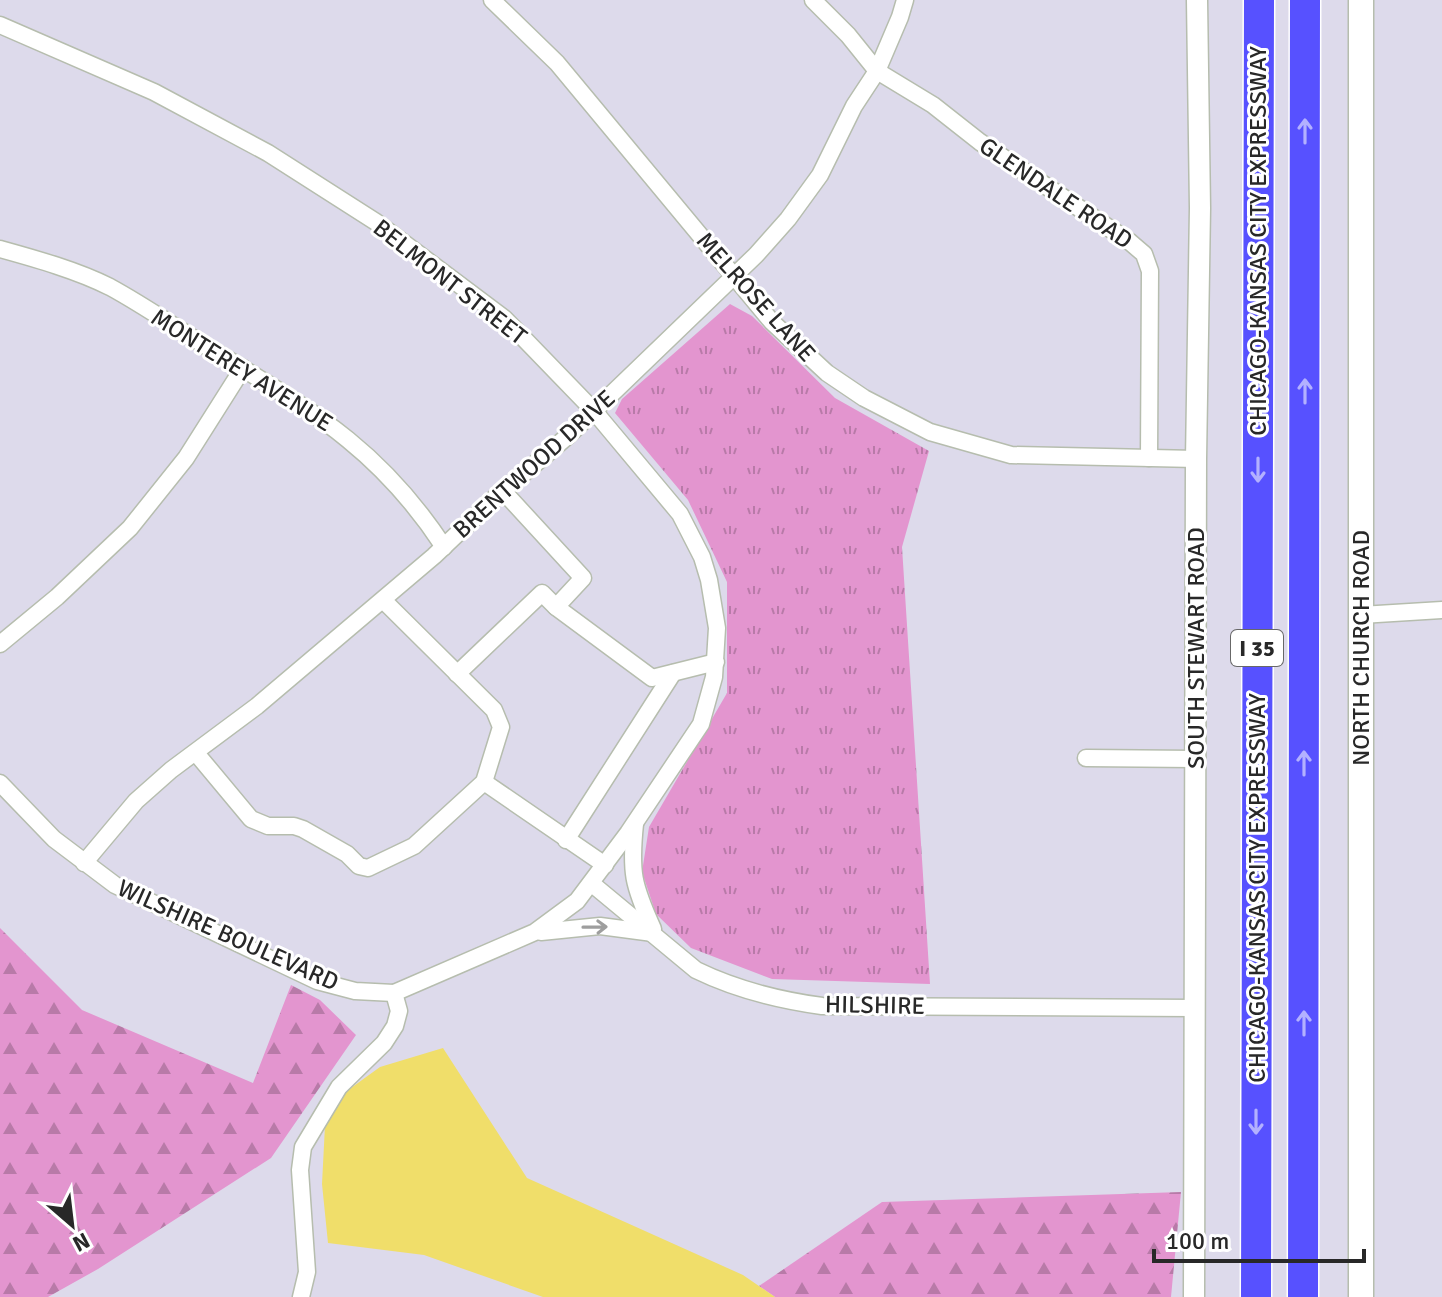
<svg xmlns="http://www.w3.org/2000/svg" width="1442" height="1297" font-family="Signika,sans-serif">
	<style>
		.grass { fill: url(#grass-tufts) }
		.forest { fill: url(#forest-firs) }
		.water { fill: #f0de6a }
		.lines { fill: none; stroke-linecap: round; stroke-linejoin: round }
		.minor-casing { stroke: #b6bdae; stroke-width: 19 }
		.tertiary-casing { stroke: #b6bdae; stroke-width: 23 }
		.secondary-casing { stroke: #b6bdae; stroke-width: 27 }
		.motorway-casing { stroke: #fff; stroke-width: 33 }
		.minor { stroke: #fff; stroke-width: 16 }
		.tertiary { stroke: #fff; stroke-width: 20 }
		.secondary { stroke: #fff; stroke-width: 24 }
		.motorway { stroke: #5751ff; stroke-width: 30 }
		.oneway { stroke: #b3b1ff }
		.oneway2 { stroke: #9e9e9e }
		.labels { text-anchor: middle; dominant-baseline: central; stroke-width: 6; stroke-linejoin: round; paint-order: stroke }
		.shield { fill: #fff; stroke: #686868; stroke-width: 2 }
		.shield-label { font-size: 22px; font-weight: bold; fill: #282828 }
		.street-label { font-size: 24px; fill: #282828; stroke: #fff }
	</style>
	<defs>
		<pattern id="grass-tufts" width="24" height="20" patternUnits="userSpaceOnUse" patternTransform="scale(2)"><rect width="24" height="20" fill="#e395cf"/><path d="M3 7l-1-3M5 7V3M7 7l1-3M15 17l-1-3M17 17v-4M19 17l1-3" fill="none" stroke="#b87aa8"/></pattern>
		<pattern id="forest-firs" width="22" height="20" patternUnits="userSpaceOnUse" patternTransform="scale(2)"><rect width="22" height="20" fill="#e395cf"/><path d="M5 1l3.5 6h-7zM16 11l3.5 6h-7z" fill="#b87aa8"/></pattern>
	</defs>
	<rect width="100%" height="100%" fill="#dddaeb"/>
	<polygon class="grass" points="730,304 752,316 835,398 929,451 902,547 930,984 772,979 691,948 656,914 642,872 649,827 727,693 727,582 688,500 615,413 622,399"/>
	<g class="forest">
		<polygon points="0,928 82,1010 253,1083 291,985 320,1000 356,1035 271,1158 98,1269 48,1297 0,1297"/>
		<polygon points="1181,1192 1171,1297 775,1297 759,1286 882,1202"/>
	</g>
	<polygon class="water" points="443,1048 527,1178 743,1275 775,1297 543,1297 424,1255 328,1243 322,1184 326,1106 380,1067"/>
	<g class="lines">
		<defs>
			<g id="minor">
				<polyline points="492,0 557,63 772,322 827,373 864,398 930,432 1011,455 1196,459"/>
				<polyline points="813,0 848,35 877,71 933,105 980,142 1130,242 1144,254 1150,271 1149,458"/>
				<polyline points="0,25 154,92 268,153 376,222 505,319 594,411 680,514 702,557 709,580 717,628 714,677 701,724 628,833 577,901 535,932 394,993 355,991 317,981 115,885 54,839 0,783"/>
				<path d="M0,249C36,259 76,270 110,287C145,306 179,330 214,351C312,411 379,448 444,547"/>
				<polyline points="556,607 652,678 716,662"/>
				<polyline points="1361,615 1442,610"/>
				<polyline points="0,644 57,597 130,528 186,458 243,368"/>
				<polyline points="457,674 542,593 556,607 583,578 503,491"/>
				<polyline points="196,753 251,819 268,826 294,826 303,829 347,854 359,866 368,868 414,846 484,782 501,727 494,710 383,600"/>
				<polyline points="1086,758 1195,759"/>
				<polyline points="484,782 605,865"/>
				<path d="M635,824C630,872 633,885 653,929"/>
				<polyline points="566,840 673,673"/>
				<polyline points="84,863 136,801 171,770 257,706 434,556 497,496 569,435 756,255 788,219 820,175 854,106 877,71 900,17 905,0"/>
				<path d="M591,883L696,970C735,989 778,1000 822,1006L1195,1008"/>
				<polyline points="541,932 600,926 653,933"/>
				<polyline points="301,1297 307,1272 300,1170 303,1147 339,1087 384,1043 395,1026 399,1011 394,993"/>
			</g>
			<polyline id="tertiary" points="1194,1297 1196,459 1200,208 1197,0"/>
			<polyline id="secondary" points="1361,0 1361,1297"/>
			<g id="motorway">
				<polyline points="1256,1297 1259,0"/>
				<polyline points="1303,1297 1305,0"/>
			</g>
		</defs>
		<use href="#minor" class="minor-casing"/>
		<use href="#tertiary" class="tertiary-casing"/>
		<use href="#secondary" class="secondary-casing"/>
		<use href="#motorway" class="motorway-casing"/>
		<use href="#minor" class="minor"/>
		<use href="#tertiary" class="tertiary"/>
		<use href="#secondary" class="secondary"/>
		<use href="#motorway" class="motorway"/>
	</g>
	<defs><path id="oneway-shaft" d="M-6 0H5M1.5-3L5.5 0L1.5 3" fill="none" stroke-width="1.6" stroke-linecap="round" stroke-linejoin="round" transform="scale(2)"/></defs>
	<g class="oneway">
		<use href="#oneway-shaft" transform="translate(1305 131) rotate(-90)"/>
		<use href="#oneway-shaft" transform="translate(1305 391) rotate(-90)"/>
		<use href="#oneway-shaft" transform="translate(1258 470) rotate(90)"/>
		<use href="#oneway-shaft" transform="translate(1304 763) rotate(-90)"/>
		<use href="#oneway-shaft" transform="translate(1304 1023) rotate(-90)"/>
		<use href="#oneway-shaft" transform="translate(1256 1122) rotate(90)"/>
	</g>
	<use class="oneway2" href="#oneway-shaft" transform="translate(595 927) rotate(-1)"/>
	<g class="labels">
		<rect class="shield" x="1231" y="630" width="52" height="36" rx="6"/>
		<g class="shield-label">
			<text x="1257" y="648">I 35</text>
		</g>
		<g class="street-label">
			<text transform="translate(1056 193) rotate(34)">GLENDALE ROAD</text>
			<text transform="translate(1258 241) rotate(-90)">CHICAGO-KANSAS CITY EXPRESSWAY</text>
			<text transform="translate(450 282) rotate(38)">BELMONT STREET</text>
			<text transform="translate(756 297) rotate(48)">MELROSE LANE</text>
			<text transform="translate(242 370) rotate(32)">MONTEREY AVENUE</text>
			<text transform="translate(534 464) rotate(-42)">BRENTWOOD DRIVE</text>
			<text transform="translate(1196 648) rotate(-90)">SOUTH STEWART ROAD</text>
			<text transform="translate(1361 648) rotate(-90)">NORTH CHURCH ROAD</text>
			<text transform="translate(1257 888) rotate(-90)">CHICAGO-KANSAS CITY EXPRESSWAY</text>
			<text transform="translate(228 935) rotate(24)">WILSHIRE BOULEVARD</text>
			<text transform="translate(875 1005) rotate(1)">HILSHIRE</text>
		</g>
	</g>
	<g transform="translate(72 1225) rotate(152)" stroke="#ffffff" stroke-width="6" paint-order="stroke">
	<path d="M0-6L14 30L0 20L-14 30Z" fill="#282828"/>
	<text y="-12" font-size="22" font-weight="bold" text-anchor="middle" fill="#282828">N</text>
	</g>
	<path d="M1154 1249v12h210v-12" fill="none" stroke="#282828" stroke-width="4"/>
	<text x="1166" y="1249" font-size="24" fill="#282828" stroke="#ffffff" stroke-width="6" paint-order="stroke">100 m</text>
</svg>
